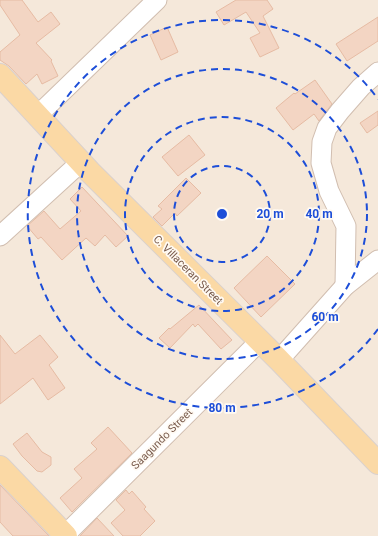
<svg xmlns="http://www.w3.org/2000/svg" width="378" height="536" font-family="Roboto,sans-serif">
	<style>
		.residential { fill: #f5e8da }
		.building { fill: #f3d5c3; stroke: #e6bba3 }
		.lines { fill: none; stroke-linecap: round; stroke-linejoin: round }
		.minor-casing { stroke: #d1beb0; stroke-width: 21 }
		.major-casing { stroke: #dad1cd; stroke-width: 24 }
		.minor { stroke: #fff; stroke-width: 19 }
		.major { stroke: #fbd9a5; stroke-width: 22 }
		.ring { fill: none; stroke: #1d4ed8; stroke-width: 2; stroke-dasharray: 7 5 }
		.labels { text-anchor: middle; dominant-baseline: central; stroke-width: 3.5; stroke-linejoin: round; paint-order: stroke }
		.street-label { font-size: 11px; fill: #7a5c4d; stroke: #fffaf3 }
		.centre { fill: #1d4ed8; stroke: #fffaf3; stroke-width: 2 }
		.ring-label { font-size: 12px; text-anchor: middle; font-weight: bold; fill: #1d4ed8; stroke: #fffaf3; stroke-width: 3.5; stroke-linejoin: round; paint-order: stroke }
	</style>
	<rect width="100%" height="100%" fill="#fdf6ec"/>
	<rect class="residential" x="0" y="0" width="378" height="536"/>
	<g class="building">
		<polygon points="0,0 22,0 38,22 51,12 60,24 36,43 52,60 51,61 58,76 42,84 37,74 26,84 9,66 0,60 0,52 20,35 0,5"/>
		<polygon points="236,0 267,0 273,9 263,16 279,48 260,57 250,38 260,33 246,12 224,25 216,12"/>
		<polygon points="378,17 378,41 347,61 336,44"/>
		<polygon points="167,27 178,52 161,60 150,35"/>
		<polygon points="315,80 332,104 319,121 314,114 293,130 276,108 294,93 295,94"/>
		<polygon points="378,111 378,125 367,133 360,123"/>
		<polygon points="189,135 205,155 178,176 162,157"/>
		<polygon points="186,178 201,193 177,216 175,213 162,226 153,217 162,209 158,206"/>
		<polygon points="82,187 128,236 116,247 105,235 95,246 86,238 62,260 41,237 38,239 27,226 44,211 60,229 81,211 70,199"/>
		<polygon points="267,256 295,284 261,317 234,288"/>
		<polygon points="199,305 232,340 221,349 198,324 195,327 193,324 170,348 159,338 169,328 170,329"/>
		<polygon points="0,335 15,354 40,335 58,357 49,365 65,388 48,400 33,378 0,404"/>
		<polygon points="108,427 132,453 72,512 60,498 82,478 74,469 97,449 91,443"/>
		<polygon points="27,433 42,452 51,457 51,465 42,472 37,471 22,456 13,444"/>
		<polygon points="0,485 49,536 13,536 0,522"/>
		<polygon points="126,490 129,494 132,491 146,507 144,509 155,521 140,536 123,536 111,523 125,510 116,500"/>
		<polygon points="97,518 114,536 80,536"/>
	</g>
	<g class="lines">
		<defs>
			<g id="minor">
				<polyline points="38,115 157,0"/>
				<polyline points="0,236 81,162"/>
				<polyline points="345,286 346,226 329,191 321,163 322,142 327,128 340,111 361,87 378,72"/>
				<polyline points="279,360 345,286 378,260"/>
				<polyline points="64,536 259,342"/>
			</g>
			<g id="major">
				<polyline points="0,75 90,172 279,360 378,463"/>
				<polyline points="0,467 66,536"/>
			</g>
		</defs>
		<use href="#minor" class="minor-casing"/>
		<use href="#major" class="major-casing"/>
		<use href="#minor" class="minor"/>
		<use href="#major" class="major"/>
	</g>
	<g class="ring">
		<circle cx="222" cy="214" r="48"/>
		<circle cx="222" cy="214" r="97"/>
		<circle cx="222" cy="214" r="145"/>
		<path d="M378 329A194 194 0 1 1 378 99"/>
	</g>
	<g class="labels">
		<g class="street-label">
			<text transform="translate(188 270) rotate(45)">C. Villaceran Street</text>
			<text transform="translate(162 439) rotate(-45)">Saagundo Street</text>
		</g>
	</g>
	<circle cx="222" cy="214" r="6" class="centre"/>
	<g class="ring-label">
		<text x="270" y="218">20 m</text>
		<text x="319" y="218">40 m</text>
		<text x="325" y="321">60 m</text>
		<text x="222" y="412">80 m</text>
	</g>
</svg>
